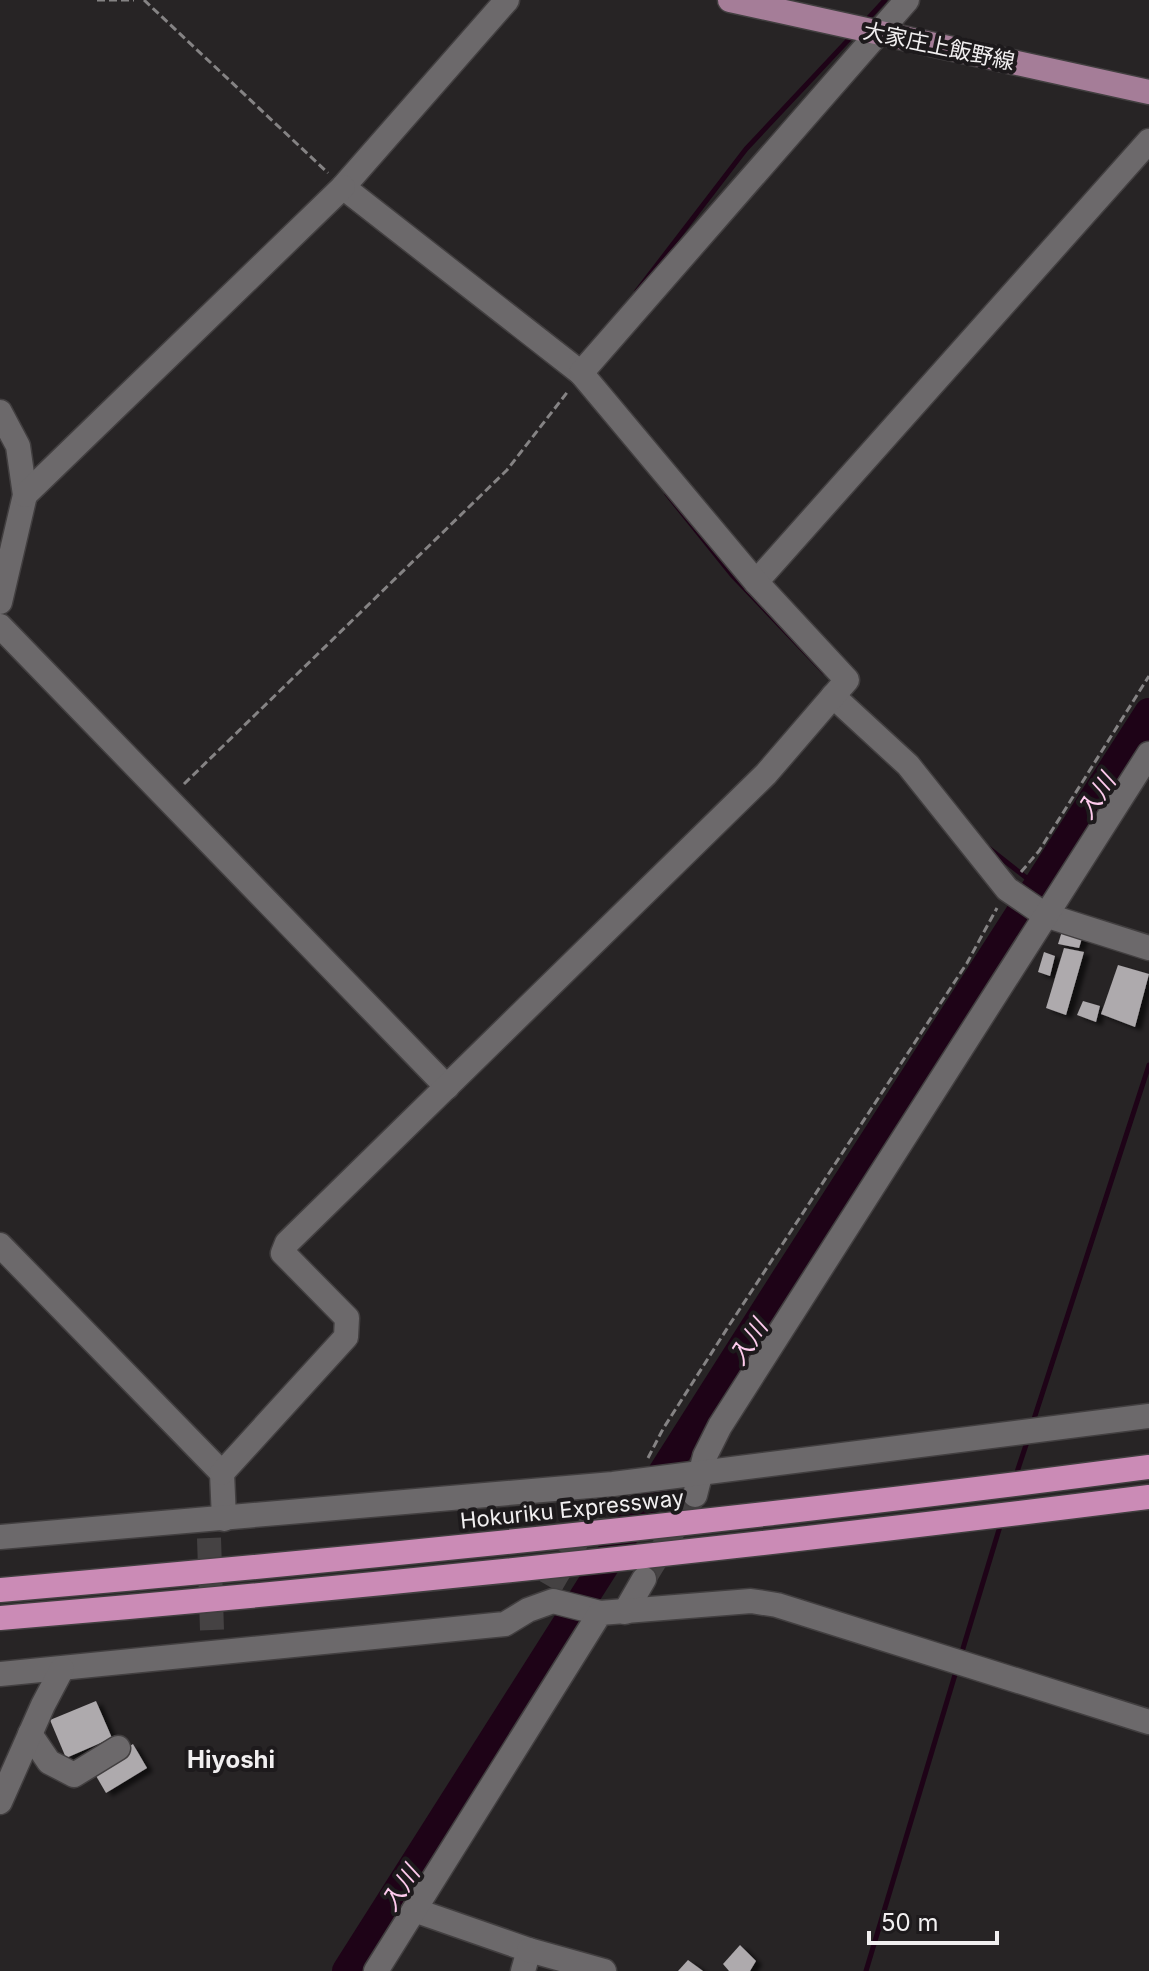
<svg xmlns="http://www.w3.org/2000/svg" width="1149" height="1971" font-family="Inter,'Noto Sans JP',sans-serif">
	<style>
		.lines { fill: none; stroke-linecap: round; stroke-linejoin: round }
		.stream { stroke: #1e0317; stroke-width: 5 }
		.river { stroke: #1e0317; stroke-width: 30 }
		.building { fill: #aeaaad; filter: url(#shadow) }
		.minor-tunnel { stroke: #454243; stroke-width: 24; stroke-dasharray: 24 12; stroke-linecap: butt }
		.minor-casing { stroke: #423f40; stroke-width: 27 }
		.major-casing { stroke: #423f40; stroke-width: 27 }
		.highway-casing { stroke: #423f40; stroke-width: 27 }
		.path { stroke: #858384; stroke-width: 3; stroke-dasharray: 8 4; stroke-linecap: butt }
		.minor { stroke: #6c696b; stroke-width: 24 }
		.major { stroke: #a57d98; stroke-width: 24 }
		.highway { stroke: #cb8bb6; stroke-width: 24 }
		.labels { text-anchor: middle; dominant-baseline: central; stroke-width: 8; stroke-linejoin: round; paint-order: stroke }
		.street-label { font-size: 22px; fill: #f1eff0; stroke: #1d1a1c }
		.water-label { font-size: 24px; font-style: italic; fill: #fecbed; stroke: #1d1a1c }
		.neighbourhood-label { font-size: 24px; font-weight: bold; fill: #f1eff0; stroke: #1d1a1c }
	</style>
	<defs>
		<filter id="shadow"><feDropShadow dx="6" dy="3.5" stdDeviation="2" flood-color="#0009"/></filter>
	</defs>
	<rect width="100%" height="100%" fill="#272425"/>
	<g class="lines">
		<g class="stream">
			<polyline points="864,23 885,0"/>
			<polyline points="637,291 746,149 852,36"/>
			<polyline points="667,494 732,575 824,672"/>
			<polyline points="986,846 1038,887"/>
			<polyline points="1033,1422 1149,1065"/>
			<polyline points="1016,1475 1028,1439"/>
			<polyline points="961,1655 1001,1523"/>
			<polyline points="866,1971 957,1668"/>
		</g>
		<polyline class="river" points="347,1971 784,1282 1149,713"/>
	</g>
	<g class="building">
		<polygon points="1063,928 1083,935 1079,948 1058,944"/>
		<polygon points="1064,948 1084,952 1066,1015 1046,1008"/>
		<polygon points="1044,952 1055,956 1050,976 1038,972"/>
		<polygon points="1118,965 1149,974 1135,1027 1101,1014"/>
		<polygon points="1083,1001 1100,1006 1096,1022 1077,1015"/>
		<polygon points="96,1701 112,1738 66,1758 50,1720"/>
		<polygon points="133,1744 147,1768 106,1793 92,1769"/>
		<polygon points="740,1945 756,1961 750,1971 729,1971 723,1964"/>
		<polygon points="688,1960 703,1971 678,1971"/>
	</g>
	<g class="lines">
		<g class="minor-tunnel">
			<polyline points="209,1538 212,1630"/>
			<polyline points="644,1579 695,1495"/>
			<polyline points="550,1587 598,1505"/>
		</g>
		<defs>
			<g id="minor">
				<polyline points="507,0 343,187 581,373"/>
				<polyline points="0,412 18,446 25,495 0,602"/>
				<polyline points="25,495 343,187"/>
				<polyline points="756,582 1149,141"/>
				<polyline points="0,626 447,1087"/>
				<polyline points="833,696 908,765 1007,889 1045,915 1149,948"/>
				<polyline points="0,1245 222,1473 224,1519"/>
				<polyline points="222,1473 346,1337 347,1318 283,1253 287,1243 766,774 847,680 756,582 581,373 907,0"/>
				<polyline points="695,1495 705,1456 720,1426 1149,754"/>
				<polyline points="0,1537 613,1484 1149,1416"/>
				<polyline points="625,1612 644,1579"/>
				<polyline points="0,1674 505,1624 528,1610 553,1601 600,1613"/>
				<polyline points="30,1734 49,1762 74,1775 118,1748"/>
				<polyline points="0,1802 43,1705 62,1669"/>
				<polyline points="414,1910 529,1950 523,1971"/>
				<polyline points="529,1950 604,1971"/>
				<polyline points="376,1971 600,1613 751,1601 777,1605 1149,1722"/>
			</g>
			<polyline id="major" points="730,0 1149,92"/>
			<g id="highway">
				<path d="M0,1590C384,1557 767,1517 1149,1467"/>
				<path d="M0,1618C384,1586 767,1545 1149,1497"/>
			</g>
		</defs>
		<use href="#minor" class="minor-casing"/>
		<use href="#major" class="major-casing"/>
		<use href="#highway" class="highway-casing"/>
		<g class="path">
			<polyline points="97,0 134,0"/>
			<polyline points="144,0 328,173"/>
			<polyline points="184,784 507,470 569,390"/>
			<polyline points="1021,872 1039,851 1149,676"/>
			<polyline points="648,1458 663,1429 730,1324 967,963 997,908"/>
		</g>
		<use href="#minor" class="minor"/>
		<use href="#major" class="major"/>
		<use href="#highway" class="highway"/>
	</g>
	<g class="labels">
		<g class="street-label">
			<text transform="translate(939 46) rotate(12)">大家庄上飯野線</text>
			<text transform="translate(572 1509) rotate(-6)">Hokuriku Expressway</text>
		</g>
		<g class="water-label">
			<text transform="translate(1096 796) rotate(-57)">入川</text>
			<text transform="translate(748 1342) rotate(-57)">入川</text>
			<text transform="translate(400 1888) rotate(-57)">入川</text>
		</g>
		<g class="neighbourhood-label">
			<text x="231" y="1759">Hiyoshi</text>
		</g>
	</g>
	<path d="M869 1931v12h128v-12" fill="none" stroke="#f1eff0" stroke-width="4"/>
	<text x="881" y="1931" font-size="24" fill="#f1eff0" stroke="#1d1a1c" stroke-width="6" paint-order="stroke">50 m</text>
</svg>
